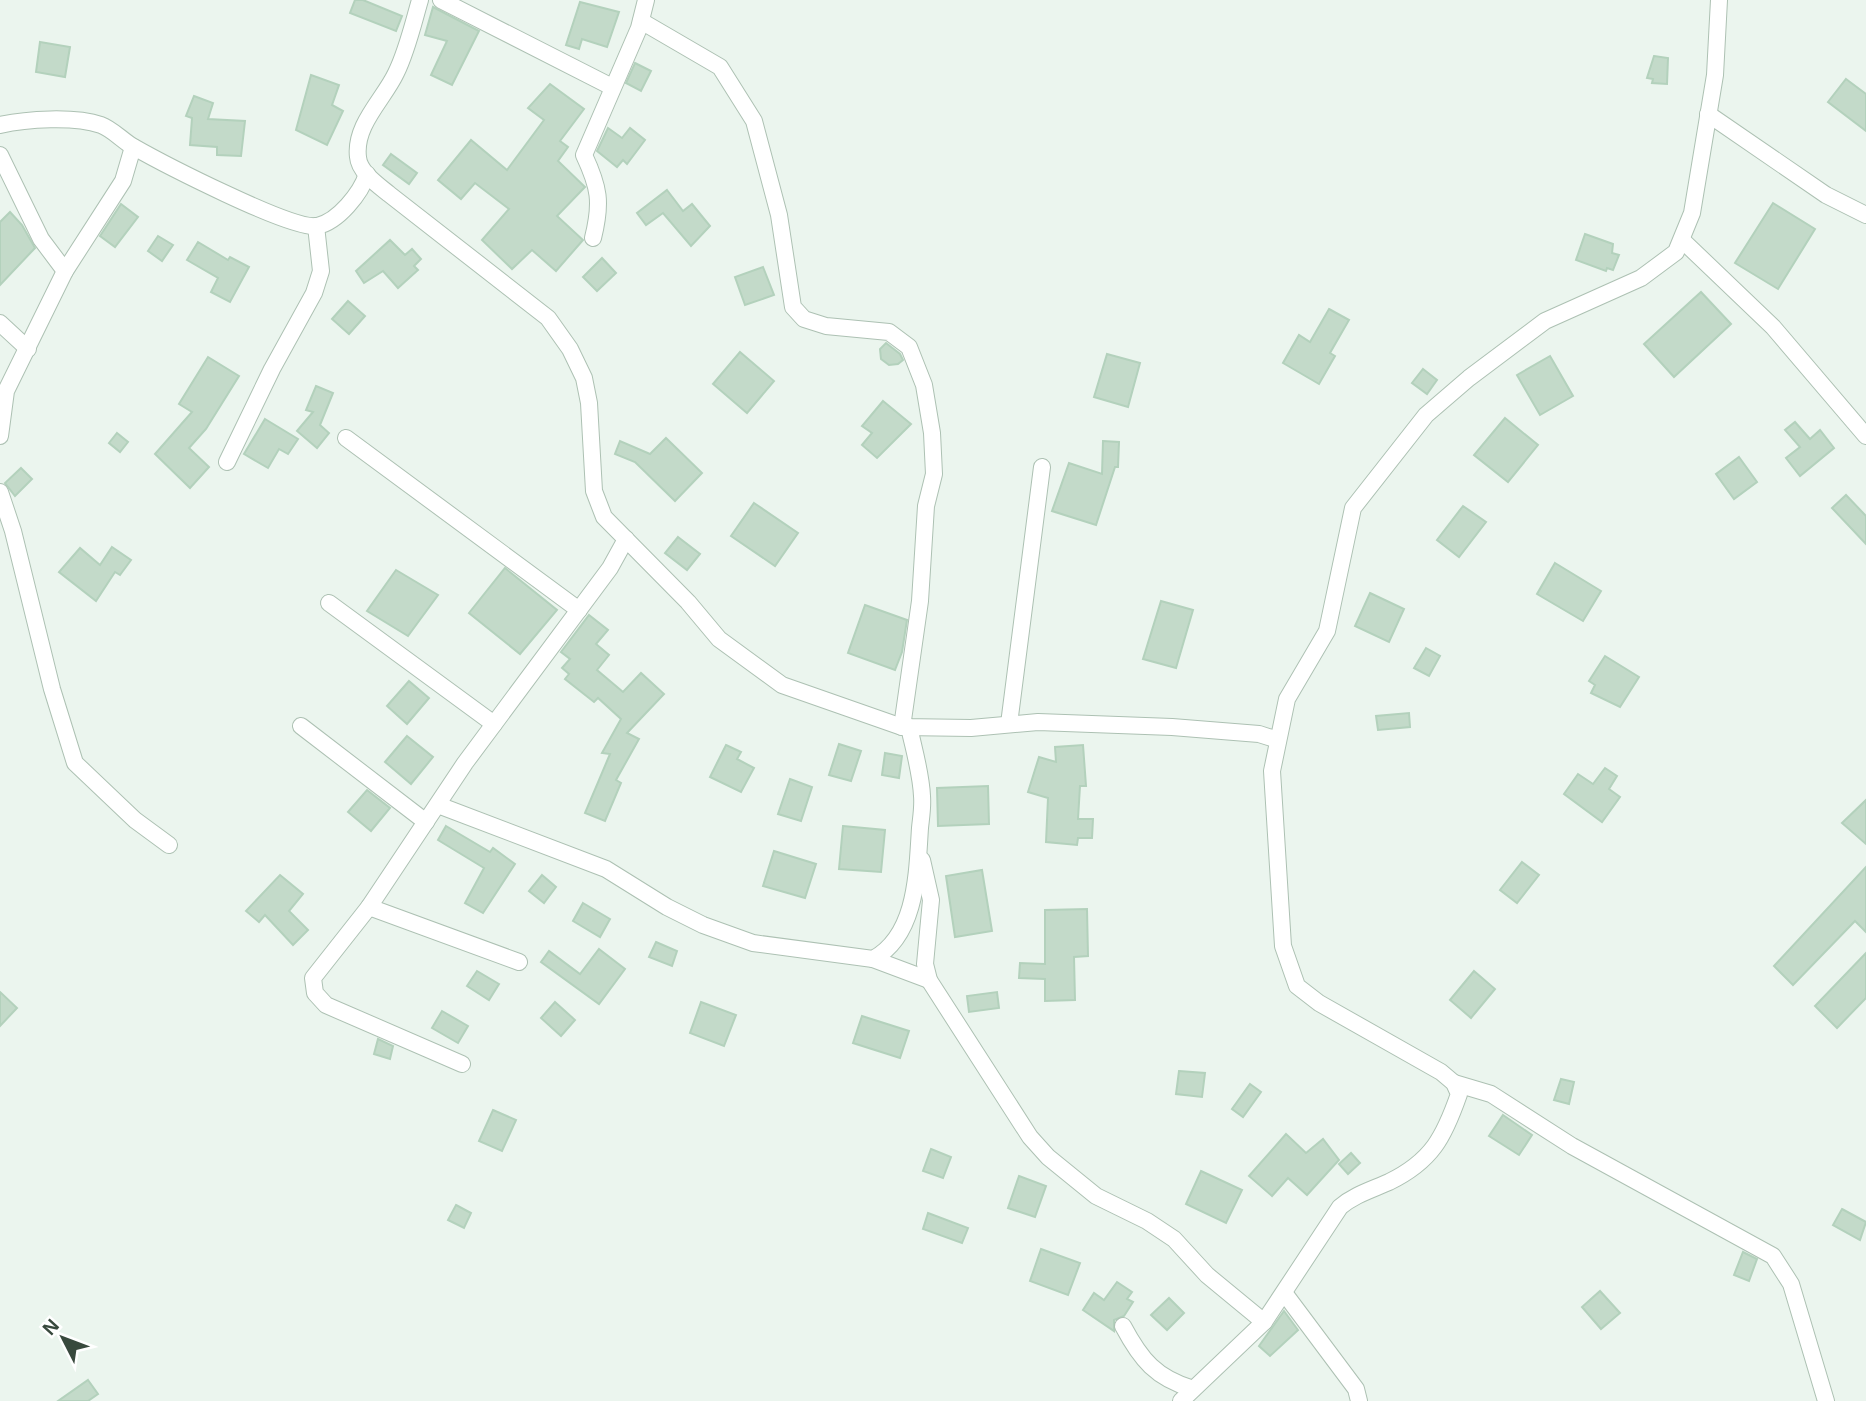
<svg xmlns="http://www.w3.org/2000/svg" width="1866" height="1401" font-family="Helvetica,sans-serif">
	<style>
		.building { fill: #c3dac9; stroke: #b3d1bc; stroke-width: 2 }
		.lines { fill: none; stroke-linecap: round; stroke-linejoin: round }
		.street-casing { stroke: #adc1b3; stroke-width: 18 }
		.street { stroke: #fff; stroke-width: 16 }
	</style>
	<rect width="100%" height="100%" fill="#ebf5ee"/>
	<g class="building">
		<polygon points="355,0 363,0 402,16 396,31 350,13"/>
		<polygon points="580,2 619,12 607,47 582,39 579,49 566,45"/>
		<polygon points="433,7 479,31 452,85 431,75 447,41 425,35"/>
		<polygon points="40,42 70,47 65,77 36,72"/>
		<polygon points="1654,56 1668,58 1667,84 1652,83 1653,79 1647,78"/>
		<polygon points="635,63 651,71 641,91 626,83"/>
		<polygon points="311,75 339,85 332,105 343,111 327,145 296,130"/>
		<polygon points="1846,79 1866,94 1866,131 1828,102"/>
		<polygon points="550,84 584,109 560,141 568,147 558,161 585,187 557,216 583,240 556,271 532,250 512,269 482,240 509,209 475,183 461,199 438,180 471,140 507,170 544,120 528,108"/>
		<polygon points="194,96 213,103 208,119 245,121 241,156 217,155 217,147 190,145 192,118 186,116"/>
		<polygon points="608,128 622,138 630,128 645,140 627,164 623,160 617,167 597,151"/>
		<polygon points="391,154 417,173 409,184 383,165"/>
		<polygon points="667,190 683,211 692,204 710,226 691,246 663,213 646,225 637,213"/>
		<polygon points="1773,203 1815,229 1778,289 1735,263"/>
		<polygon points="121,204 138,217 115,247 100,236"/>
		<polygon points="10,212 22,225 35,248 0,285 0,222"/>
		<polygon points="1585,234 1613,244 1612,253 1619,255 1613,270 1607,268 1606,271 1576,260"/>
		<polygon points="158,236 173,245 162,261 148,251"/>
		<polygon points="390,240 405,255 412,249 421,259 414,266 418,270 398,288 383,271 364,283 356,271"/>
		<polygon points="198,242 228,260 230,257 249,267 230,302 211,292 218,278 187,260"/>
		<polygon points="602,258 616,273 597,291 583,277"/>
		<polygon points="763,267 774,295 745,305 735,277"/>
		<polygon points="1701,292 1731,324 1674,377 1644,344"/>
		<polygon points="348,301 365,316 349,334 332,319"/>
		<polygon points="1329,309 1349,320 1330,353 1335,356 1319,384 1283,363 1299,335 1310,342"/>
		<polygon points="886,343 900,354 903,360 898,364 889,365 881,359 880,349"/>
		<polygon points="740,352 774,381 747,413 713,384"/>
		<polygon points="1107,354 1140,363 1128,407 1094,397"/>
		<polygon points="1550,356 1573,396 1540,415 1517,375"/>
		<polygon points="208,357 239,376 206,429 189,448 209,467 190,488 155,454 192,412 179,404"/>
		<polygon points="1423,369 1437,380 1427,394 1412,383"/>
		<polygon points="316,386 333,393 320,425 329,433 317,448 297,431 313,412 306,410"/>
		<polygon points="883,401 911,424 877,458 862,445 872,433 862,426"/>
		<polygon points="1505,418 1538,445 1508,482 1474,455"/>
		<polygon points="265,419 298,439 288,454 279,449 268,468 244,454"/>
		<polygon points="1795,422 1810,439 1820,430 1834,448 1800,476 1786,458 1800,447 1785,430"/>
		<polygon points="117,433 128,442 120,452 109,443"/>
		<polygon points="666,438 702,473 675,501 635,462 615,454 620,441 650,454"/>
		<polygon points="1103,441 1119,442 1118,467 1115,467 1096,525 1052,511 1069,463 1102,474"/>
		<polygon points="1739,457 1757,482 1734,499 1716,474"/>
		<polygon points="21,468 32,479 15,496 5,483"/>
		<polygon points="1846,495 1866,516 1866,544 1832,508"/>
		<polygon points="754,503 798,533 775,566 731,536"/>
		<polygon points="1463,506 1486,522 1459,557 1437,540"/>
		<polygon points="678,537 700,554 687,570 665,553"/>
		<polygon points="112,547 131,560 120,575 115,572 96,601 59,572 80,548 100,565"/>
		<polygon points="1555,563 1601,591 1583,621 1537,594"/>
		<polygon points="505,568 557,610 520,654 469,613"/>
		<polygon points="396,570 438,595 408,636 367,611"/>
		<polygon points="1370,593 1404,609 1389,642 1355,626"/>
		<polygon points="1161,601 1193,610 1176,668 1143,659"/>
		<polygon points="865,605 907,620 902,652 895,670 848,653"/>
		<polygon points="589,615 608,630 596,644 609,655 597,670 623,692 641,673 664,694 627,733 639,739 616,780 621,783 605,821 585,813 610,754 602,753 621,719 598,698 594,702 565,679 569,674 562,668 570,659 561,652"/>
		<polygon points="1426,648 1440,656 1429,676 1414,668"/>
		<polygon points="1605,656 1639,677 1620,707 1591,693 1595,685 1589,681"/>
		<polygon points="409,681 429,698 407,724 387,706"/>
		<polygon points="1409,713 1410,727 1378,730 1376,716"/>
		<polygon points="407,736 433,757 411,784 385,762"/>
		<polygon points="839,744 861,751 851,781 829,775"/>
		<polygon points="726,745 741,752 737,759 754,768 741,792 710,777"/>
		<polygon points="1083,745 1086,786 1080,786 1078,819 1093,819 1092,838 1078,838 1077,845 1046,842 1048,798 1028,792 1039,757 1056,762 1055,747"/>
		<polygon points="885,753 902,756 899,778 882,775"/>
		<polygon points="1605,768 1617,776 1609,789 1620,797 1602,822 1564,794 1578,774 1593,784"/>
		<polygon points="790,779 812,787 801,821 778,814"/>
		<polygon points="988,786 989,824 938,826 937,788"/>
		<polygon points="367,790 390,808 371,831 348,812"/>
		<polygon points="1866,800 1866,844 1842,823"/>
		<polygon points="446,826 490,852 493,848 515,864 483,913 465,903 484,868 438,840"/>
		<polygon points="843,826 885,830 881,872 839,869"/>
		<polygon points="774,851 816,864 805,898 763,886"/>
		<polygon points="1522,862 1539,875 1517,903 1500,890"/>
		<polygon points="1866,867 1866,932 1855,921 1793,985 1774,966"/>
		<polygon points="982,870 992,931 955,937 946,876"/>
		<polygon points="280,875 303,894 289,911 308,930 293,945 265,915 259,922 246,911"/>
		<polygon points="542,875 556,887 544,903 529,891"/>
		<polygon points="583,903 610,919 600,937 573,921"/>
		<polygon points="1087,909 1088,956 1074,957 1075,1000 1045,1001 1045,979 1019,978 1020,963 1045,964 1045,910"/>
		<polygon points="656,942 677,951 672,966 649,957"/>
		<polygon points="599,949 625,969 599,1004 541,962 549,951 580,974"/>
		<polygon points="1866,953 1866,998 1837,1028 1815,1006"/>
		<polygon points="477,971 499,984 489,1000 467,986"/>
		<polygon points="1474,971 1495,989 1471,1018 1450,1000"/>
		<polygon points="0,992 17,1008 0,1026"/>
		<polygon points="997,992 999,1008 969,1012 967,996"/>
		<polygon points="555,1002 575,1020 561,1036 541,1018"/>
		<polygon points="701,1002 736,1015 724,1046 690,1033"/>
		<polygon points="442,1011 468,1026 458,1043 432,1028"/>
		<polygon points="862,1016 909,1031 900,1058 853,1043"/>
		<polygon points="378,1039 393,1046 390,1059 374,1054"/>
		<polygon points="1179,1071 1205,1073 1202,1097 1176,1094"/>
		<polygon points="1561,1079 1574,1082 1569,1104 1554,1100"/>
		<polygon points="1250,1084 1261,1092 1243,1117 1232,1109"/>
		<polygon points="493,1110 516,1120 502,1151 479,1141"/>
		<polygon points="1503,1115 1532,1135 1519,1155 1489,1136"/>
		<polygon points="1286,1134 1306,1153 1323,1139 1339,1160 1307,1195 1288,1178 1272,1196 1249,1176"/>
		<polygon points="931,1149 951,1157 943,1178 923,1171"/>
		<polygon points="1351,1153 1360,1163 1348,1174 1339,1164"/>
		<polygon points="1201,1171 1242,1190 1226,1223 1186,1204"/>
		<polygon points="1019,1176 1046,1186 1035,1217 1008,1208"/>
		<polygon points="456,1205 471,1213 464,1228 448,1220"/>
		<polygon points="1842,1209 1866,1222 1860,1240 1833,1225"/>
		<polygon points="928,1213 968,1228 962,1243 923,1229"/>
		<polygon points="1041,1249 1080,1263 1068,1295 1030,1281"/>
		<polygon points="1743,1252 1757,1259 1749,1281 1734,1275"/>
		<polygon points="1117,1282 1132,1292 1127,1299 1133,1302 1124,1316 1114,1320 1114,1331 1083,1310 1094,1293 1104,1300"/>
		<polygon points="1600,1291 1620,1313 1601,1329 1582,1307"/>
		<polygon points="1169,1298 1184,1313 1167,1330 1151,1315"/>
		<polygon points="1284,1311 1298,1330 1270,1356 1259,1346"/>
		<polygon points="88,1380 98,1394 88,1401 58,1401"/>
	</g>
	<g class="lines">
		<defs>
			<g id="street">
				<path d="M420,0C413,24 407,51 396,73C384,99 354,125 358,157C359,172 378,185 389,194L548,318L570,349L584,378L589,403L594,491L604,517L688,602L719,639L782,685L902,727L971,728L1038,722L1172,727L1259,734L1278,740"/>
				<polyline points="441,0 612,87"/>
				<polyline points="641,21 720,67 754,121 779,215 793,307 804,319 826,326 889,332 909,347 924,385 932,433 934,474 926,506 920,601 902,727"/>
				<polyline points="1708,114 1826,195 1866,215"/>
				<path d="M0,125C26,119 75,116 101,125C112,129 122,140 132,146C160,162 291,230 317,226C338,222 361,193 367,174"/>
				<polyline points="0,155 41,239 65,271"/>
				<path d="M593,238C602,202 599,187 584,155L639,28L646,0"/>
				<polyline points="1682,240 1773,327 1866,436"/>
				<polyline points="0,323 28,349"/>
				<polyline points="0,436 6,391 65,271 123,181 133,147"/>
				<polyline points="346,438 579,610"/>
				<polyline points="227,462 272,369 314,293 321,271 316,226"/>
				<polyline points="0,492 13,531 52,689 75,763 135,820 169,845"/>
				<polyline points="329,603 494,724"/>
				<polyline points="1009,724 1042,467"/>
				<polyline points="301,726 426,822"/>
				<path d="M438,805L606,869L667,907L703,925L753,943L873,959C917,935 917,873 920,828C921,818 923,807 922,796C921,773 914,750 909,727"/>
				<polyline points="922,860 931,900 925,964 929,980 1030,1137 1048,1157 1096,1196 1147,1221 1174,1239 1207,1275 1264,1322"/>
				<polyline points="369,907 519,962"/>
				<polyline points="873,959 929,980"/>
				<polyline points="462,1064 326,1005 315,993 313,978 369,907 465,763 610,568 626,539"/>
				<polyline points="1454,1083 1491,1094 1572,1146 1773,1256 1791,1284 1826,1401"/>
				<polyline points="1285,1294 1356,1389 1359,1401"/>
				<path d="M1123,1326C1141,1360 1156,1378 1193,1389"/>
				<path d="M1181,1401L1264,1322L1340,1207C1354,1195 1371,1190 1389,1182C1432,1161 1444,1137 1459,1094L1454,1083L1441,1072L1319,1003L1297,986L1283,946L1272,771L1287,699L1327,631L1353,508L1426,415L1469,378L1545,321L1641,278L1676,252L1692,213L1715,75L1719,0"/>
			</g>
		</defs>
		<use href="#street" class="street-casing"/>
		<use href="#street" class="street"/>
	</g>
	<g transform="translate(63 1338) rotate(312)" stroke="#ffffff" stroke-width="5" paint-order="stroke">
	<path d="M0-5L12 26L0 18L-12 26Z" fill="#38493d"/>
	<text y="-10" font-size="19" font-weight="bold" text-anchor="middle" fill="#38493d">N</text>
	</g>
</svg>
